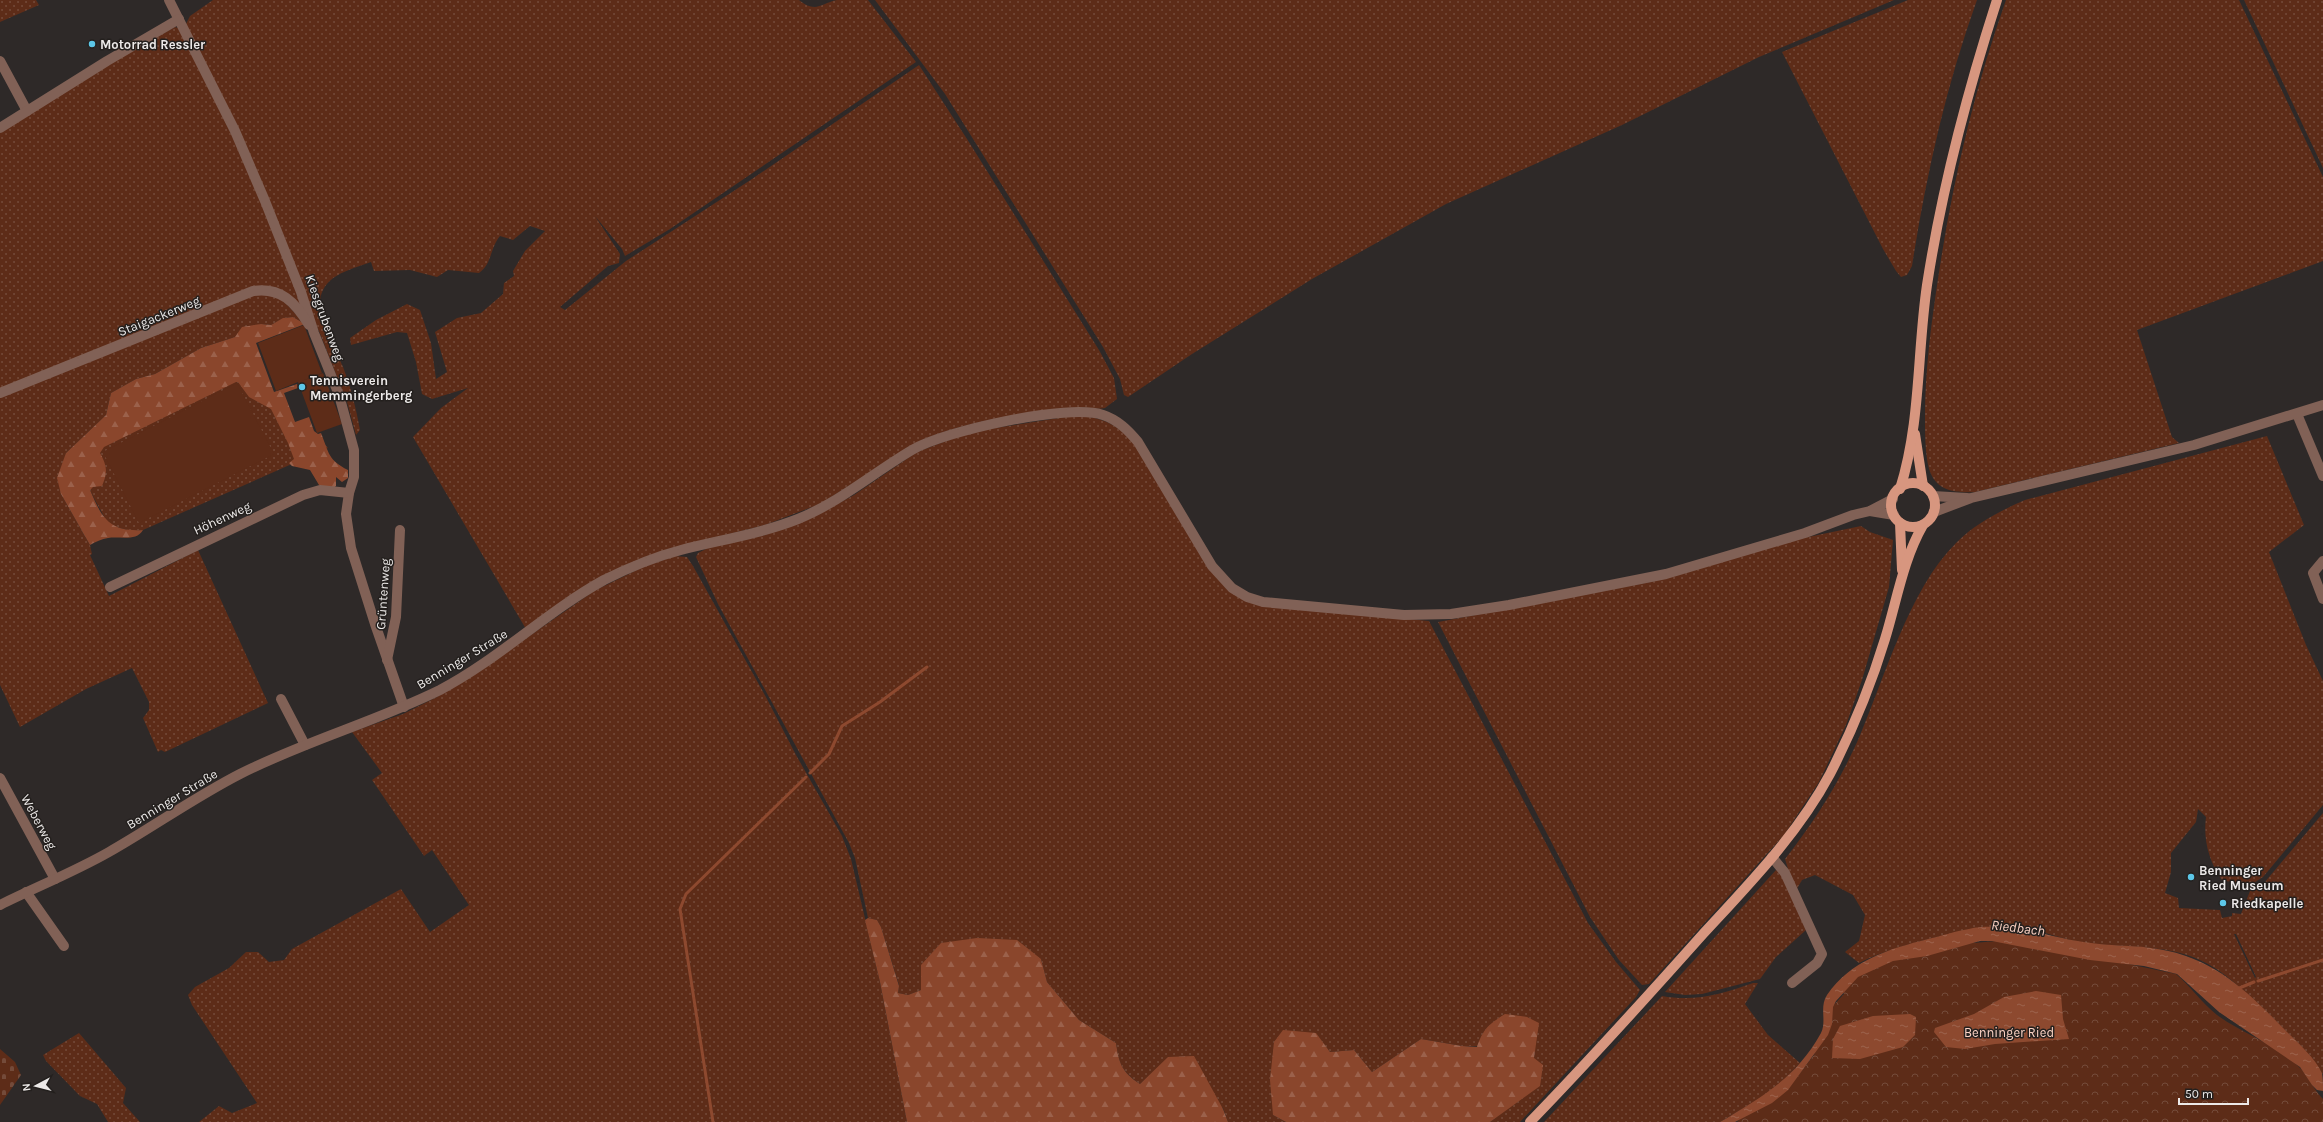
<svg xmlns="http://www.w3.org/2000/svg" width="2323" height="1122" font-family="Karla,sans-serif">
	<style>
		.grass { fill: url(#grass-dots); fill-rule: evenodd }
		.forest { fill: url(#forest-firs) }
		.cemetery { fill: url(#cemetery-stones) }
		.park { fill: url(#park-crowns) }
		.pitch { fill: #5d2c18 }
		.water { fill: url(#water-ripples) }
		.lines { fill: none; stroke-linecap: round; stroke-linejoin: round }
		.stream { stroke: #8d492f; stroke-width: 3 }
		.minor { stroke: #816156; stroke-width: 10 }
		.major { stroke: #d7967f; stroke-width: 10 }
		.poi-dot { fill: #5dc7e8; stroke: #24201e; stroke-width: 1.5 }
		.labels { text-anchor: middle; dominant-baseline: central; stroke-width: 3; stroke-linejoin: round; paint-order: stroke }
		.poi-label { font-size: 13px; font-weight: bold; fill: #ece9e8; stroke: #24201e; text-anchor: start }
		.street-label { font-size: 13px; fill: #ece9e8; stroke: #24201e }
		.park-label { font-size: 13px; fill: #fdd3c4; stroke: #24201e }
		.water-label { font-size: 14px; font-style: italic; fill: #f9cfc0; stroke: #24201e }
	</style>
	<defs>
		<pattern id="grass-dots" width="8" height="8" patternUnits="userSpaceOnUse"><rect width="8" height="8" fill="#5d2c18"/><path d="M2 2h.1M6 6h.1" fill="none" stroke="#744b3a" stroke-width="1.8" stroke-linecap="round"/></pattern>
		<pattern id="forest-firs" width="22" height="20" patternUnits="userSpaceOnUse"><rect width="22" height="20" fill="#8a462c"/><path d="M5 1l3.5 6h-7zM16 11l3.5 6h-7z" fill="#9b614b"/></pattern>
		<pattern id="cemetery-stones" width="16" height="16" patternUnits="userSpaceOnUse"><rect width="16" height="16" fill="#5d2c18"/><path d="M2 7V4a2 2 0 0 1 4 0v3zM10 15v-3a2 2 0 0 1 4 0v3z" fill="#744b3a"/></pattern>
		<pattern id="park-crowns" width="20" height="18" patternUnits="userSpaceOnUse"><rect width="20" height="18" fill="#5d2c18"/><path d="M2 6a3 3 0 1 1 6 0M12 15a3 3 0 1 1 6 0" fill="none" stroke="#744b3a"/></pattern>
		<pattern id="water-ripples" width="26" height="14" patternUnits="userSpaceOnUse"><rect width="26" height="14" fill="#8d492f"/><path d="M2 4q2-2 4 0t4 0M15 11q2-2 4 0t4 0" fill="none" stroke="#9d634d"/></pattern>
	</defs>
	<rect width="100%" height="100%" fill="#2e2928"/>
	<g class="grass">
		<polygon points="0,0 36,0 39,5 0,22"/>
		<path d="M213,0H799C816,14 821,3 837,0C846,0 858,0 868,0L916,62L670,229L625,256L622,249L595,216L620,254L619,263L608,266L560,307L565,310L626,261L749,181L919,65L967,139L1099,350L1114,378L1117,399L1105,408C1097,410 1089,407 1081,408C1028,413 972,419 922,440L820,504L765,525L666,550L526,629L413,437L441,408L468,388L432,399L422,394L416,362L407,333L397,332L351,345L350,338L376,320L407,304L420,310L431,343L436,379L447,372L435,332L457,318L481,313L503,294L504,283L514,276L513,271L525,251L545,231L530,226L513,240L500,236C490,248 492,264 479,273L448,270L437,277L410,270L374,271L371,262C349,270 320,276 320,304H316C323,327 334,346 343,367C351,388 356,408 360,430L356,435L347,402L321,336L186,24L190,16Z"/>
		<polygon points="875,0 1894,0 1759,57 1622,125 1446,204 1312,279 1192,354 1128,397 1124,395 1120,379 1103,347 945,94"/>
		<path d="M1908,0H1977C1946,86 1926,176 1912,266L1907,275L1901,277L1896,271L1883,249L1782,52Z"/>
		<path d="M2006,0H2239L2323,177V261L2137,330L2172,437L2179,443L1975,492C1958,493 1939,492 1931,474C1925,461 1925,432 1925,417C1925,371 1931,325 1938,279C1952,184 1974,90 2006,0Z"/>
		<polygon points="2244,0 2323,0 2323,168"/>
		<path d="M175,27L178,28C226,119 271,212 302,310L274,287L0,389V132L115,60Z"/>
		<polygon points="258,293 279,296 305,324 293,317 284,318 271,325 261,324 235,337 201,348 155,374 136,379 111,393 106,415 66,453 61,494 90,545 92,554 90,555 109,596 198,550 268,703 165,752 161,750 158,752 143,718 149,710 149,702 132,668 86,689 20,727 0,685 0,396"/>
		<polygon points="241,378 295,422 316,435 328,448 143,530 131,531 113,526 107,522 95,500 90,490 90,463 102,444"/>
		<path d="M1078,415C1104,419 1112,422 1132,440L1227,589L1247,602L1429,621L1588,923L1616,962L1640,990L1636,997L1520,1122H1490L1510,1106L1534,1058L1535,1047L1462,1046L1421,1039L1372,1072L1354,1050L1330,1052L1315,1033L1273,1115L1286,1122H1228L1223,1108L1152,1073L1140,1084C1122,1071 1119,1065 1116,1043L1079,1020L1047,982L1041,959L921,965V990L908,995L898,993L899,985L881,927L877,920L868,918L855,858L849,843L718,604L696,557L698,553L708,548L765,535L819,514L854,495L917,452L970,432Z"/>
		<path d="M2267,436L2304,525L2269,552L2306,645L2323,681V805L2263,877L2249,886L2222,880C2209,862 2203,840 2206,817L2198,809L2196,822L2171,853V872L2165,893L2178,898L2179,908L2220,910L2222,918L2232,916V913L2241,914L2250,891L2264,883L2323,813V1074C2309,1054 2292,1038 2274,1021C2254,1001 2233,978 2208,964C2174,945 2131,947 2093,944C2070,942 2050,933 2028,929C1992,923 1968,930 1933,938C1906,945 1883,951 1859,963L1845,952L1859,941L1865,915L1853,895L1815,875L1802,880L1795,892L1785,859C1814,822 1839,783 1858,740C1884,680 1909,589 1956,543C1976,523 2000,511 2025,500ZM2234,934H2236L2256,977L2255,978Z"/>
		<polygon points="1861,526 1870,532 1893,540 1889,587 1862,680 1846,725 1819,782 1784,835 1649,984 1642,985 1619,960 1590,917 1438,622 1650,582 1789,541"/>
		<polygon points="675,556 687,557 693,566 767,699 796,755 842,836 851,859 880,982 907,1122 199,1122 219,1106 232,1113 257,1103 192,1005 188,995 195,987 229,968 246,952 258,952 269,962 284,960 292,949 401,889 430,932 469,905 432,850 424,856 372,780 382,773 352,732 403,714 437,697 478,672 594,591 643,567"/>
		<polygon points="1776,870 1782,875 1806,930 1776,957 1760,979 1702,994 1685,995 1665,992"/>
		<path d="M1753,983H1758L1745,1004L1768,1035L1800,1063L1774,1090L1720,1122H1544L1662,996C1695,1002 1722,994 1753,983Z"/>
		<polygon points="79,1033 126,1088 123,1103 140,1122 108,1122 97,1104 80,1096 46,1061 43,1055"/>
	</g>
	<g class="forest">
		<path d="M293,317L305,324L256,343L274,392L297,384L298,388L284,393L295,422L309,417L314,431L318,434L321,433C329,453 328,460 348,470V478L342,482L336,477V486L332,489L319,485L310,470L292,466L289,463L294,459L288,443L271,409L249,397L238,382H236L104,447L100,453C107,466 108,472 102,486L93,487L90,490C102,518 109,532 143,530C136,542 120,536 108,538C102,539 95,542 90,545L61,494L57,478L66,453L106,415L111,393L136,379L155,374L201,348L235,337L242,327L261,324L271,325L283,318Z"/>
		<path d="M868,918L877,920L881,927L899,986L898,993L908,995L921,990V965L941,943L977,938L1017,940L1041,959L1047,982L1079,1020L1116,1043C1119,1064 1122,1072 1140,1084L1168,1057L1194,1056L1223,1109L1228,1122H907L880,982L865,920Z"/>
		<path d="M1505,1014L1527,1017L1539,1023L1534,1058L1543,1065L1540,1086L1490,1122H1286L1273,1115L1270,1080L1274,1042L1283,1030L1316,1033L1330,1052L1354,1050L1372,1072L1421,1039L1462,1046L1477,1047C1483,1029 1489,1024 1505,1014Z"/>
	</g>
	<polygon class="cemetery" points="0,1049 15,1062 21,1075 0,1105"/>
	<path class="park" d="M2013,940L2176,974C2190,986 2202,1003 2217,1015C2243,1034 2280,1046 2302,1070C2309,1078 2314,1090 2323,1099V1122H1737L1745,1114L1790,1086L1814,1055L1831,1008L1844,994L1839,985C1887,948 1955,944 2013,940Z"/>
	<g class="pitch">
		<polygon points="304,325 322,373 299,382 323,373 342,424 317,433 298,382 276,391 258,343"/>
		<polygon points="237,383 274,454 139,523 103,452"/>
	</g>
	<g class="water">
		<path d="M2005,927C2035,930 2062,940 2091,943C2113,946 2136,945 2158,949C2215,958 2248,992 2287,1032C2299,1044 2315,1058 2322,1073C2323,1078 2323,1086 2323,1091L2317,1090L2312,1085L2300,1067L2219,1012L2177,974L2144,966L2090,960L1992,941H1980L1927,956L1893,961L1858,977L1836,1001L1833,1007L1832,1024L1828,1035L1788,1090L1772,1103L1735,1122H1720C1762,1097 1796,1078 1821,1033C1827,1021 1819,1007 1827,995C1851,960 1889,949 1928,939C1942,936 1955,931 1969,929C1980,926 1994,927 2005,927Z"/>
		<polygon points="2036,991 2061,995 2063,1019 2069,1039 1995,1044 1965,1049 1946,1047 1934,1032 1935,1028 1974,1014 2004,997"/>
		<polygon points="1910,1014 1916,1017 1915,1035 1903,1047 1860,1059 1832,1058 1833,1039 1840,1026 1873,1016"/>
	</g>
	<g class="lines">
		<g class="stream">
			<polyline points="810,773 829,754 842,726 880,702 927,667"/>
			<polyline points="2258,981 2323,960"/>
			<polyline points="2237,989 2254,982"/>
			<polyline points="713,1122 680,909 686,894 806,777"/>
		</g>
		<g class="minor">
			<polyline points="169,0 235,131 265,201 301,292 314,333 339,395 354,450 354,477 349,493 346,514 351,548 375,624 404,707"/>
			<polyline points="0,61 27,111"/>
			<polyline points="0,128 107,61 179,19"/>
			<path d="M0,393L253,291C281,287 295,302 309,325"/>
			<polyline points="2297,414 2323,476"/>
			<polyline points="1933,496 1967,498"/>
			<polyline points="1870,511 1894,515"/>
			<polyline points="1934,512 1971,498 2194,445 2323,405"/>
			<polyline points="2323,561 2313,573 2323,599"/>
			<polyline points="110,587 303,495 320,490 349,493"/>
			<polyline points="387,660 396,617 400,530"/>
			<polyline points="281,699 305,745"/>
			<polyline points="0,778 55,879"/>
			<polyline points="1772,857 1785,873 1822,954 1817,963 1792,983"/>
			<polyline points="26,892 64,946"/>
			<path d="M0,905C36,887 74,872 109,852C153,827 195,797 240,774C305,741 375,722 440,690C499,659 546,612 604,580C628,568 654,557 681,550C720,540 760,534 798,519C840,502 873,473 912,450C944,431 1069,403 1103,415C1118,420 1128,430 1138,442L1212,566L1232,588L1247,597L1263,602L1404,615L1451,614L1509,605L1666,574L1805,533L1853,515L1870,511L1893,499"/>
		</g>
		<g class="major">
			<polyline points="1915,434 1923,486"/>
			<circle cx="1913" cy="505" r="22"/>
			<path d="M1900,489C1921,422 1917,353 1927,285C1942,188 1967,93 1997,0"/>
			<polyline points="1900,523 1902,570"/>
			<path d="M1530,1122C1589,1061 1646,998 1703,934C1749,884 1798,834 1830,774C1852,731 1871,685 1885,639C1897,600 1903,560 1923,525"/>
		</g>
	</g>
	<g class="poi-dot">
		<circle cx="92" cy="44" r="4"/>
		<circle cx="302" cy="387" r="4"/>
		<circle cx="2191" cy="877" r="4"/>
		<circle cx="2223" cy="903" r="4"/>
	</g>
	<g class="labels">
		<g class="poi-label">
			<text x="100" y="44">Motorrad Ressler</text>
			<text x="310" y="380">Tennisverein<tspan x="310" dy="15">Memmingerberg</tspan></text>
			<text x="2199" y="870">Benninger<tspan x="2199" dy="15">Ried Museum</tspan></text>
			<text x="2231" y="903">Riedkapelle</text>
		</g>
		<g class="street-label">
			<text transform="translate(159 316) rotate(-22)">Staigackerweg</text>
			<text transform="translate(325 318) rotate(70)">Kiesgrubenweg</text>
			<text transform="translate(222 518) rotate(-25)">Höhenweg</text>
			<text transform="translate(383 594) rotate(-86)">Grüntenweg</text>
			<text transform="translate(462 659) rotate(-31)">Benninger Straße</text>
			<text transform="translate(172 799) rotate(-31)">Benninger Straße</text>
			<text transform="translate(39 822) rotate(62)">Weberweg</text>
		</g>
		<g class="park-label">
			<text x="2009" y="1032">Benninger Ried</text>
		</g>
		<g class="water-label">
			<text transform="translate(2018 928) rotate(7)">Riedbach</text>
		</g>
	</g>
	<g transform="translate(36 1086) rotate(263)" stroke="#24201e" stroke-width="3" paint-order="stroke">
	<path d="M0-3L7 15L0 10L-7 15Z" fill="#ece9e8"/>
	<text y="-6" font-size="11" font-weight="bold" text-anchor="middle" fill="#ece9e8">N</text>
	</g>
	<path d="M2179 1098v6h69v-6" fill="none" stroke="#ece9e8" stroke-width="2"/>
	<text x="2185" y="1098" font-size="12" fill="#ece9e8" stroke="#24201e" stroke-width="3" paint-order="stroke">50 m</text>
</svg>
